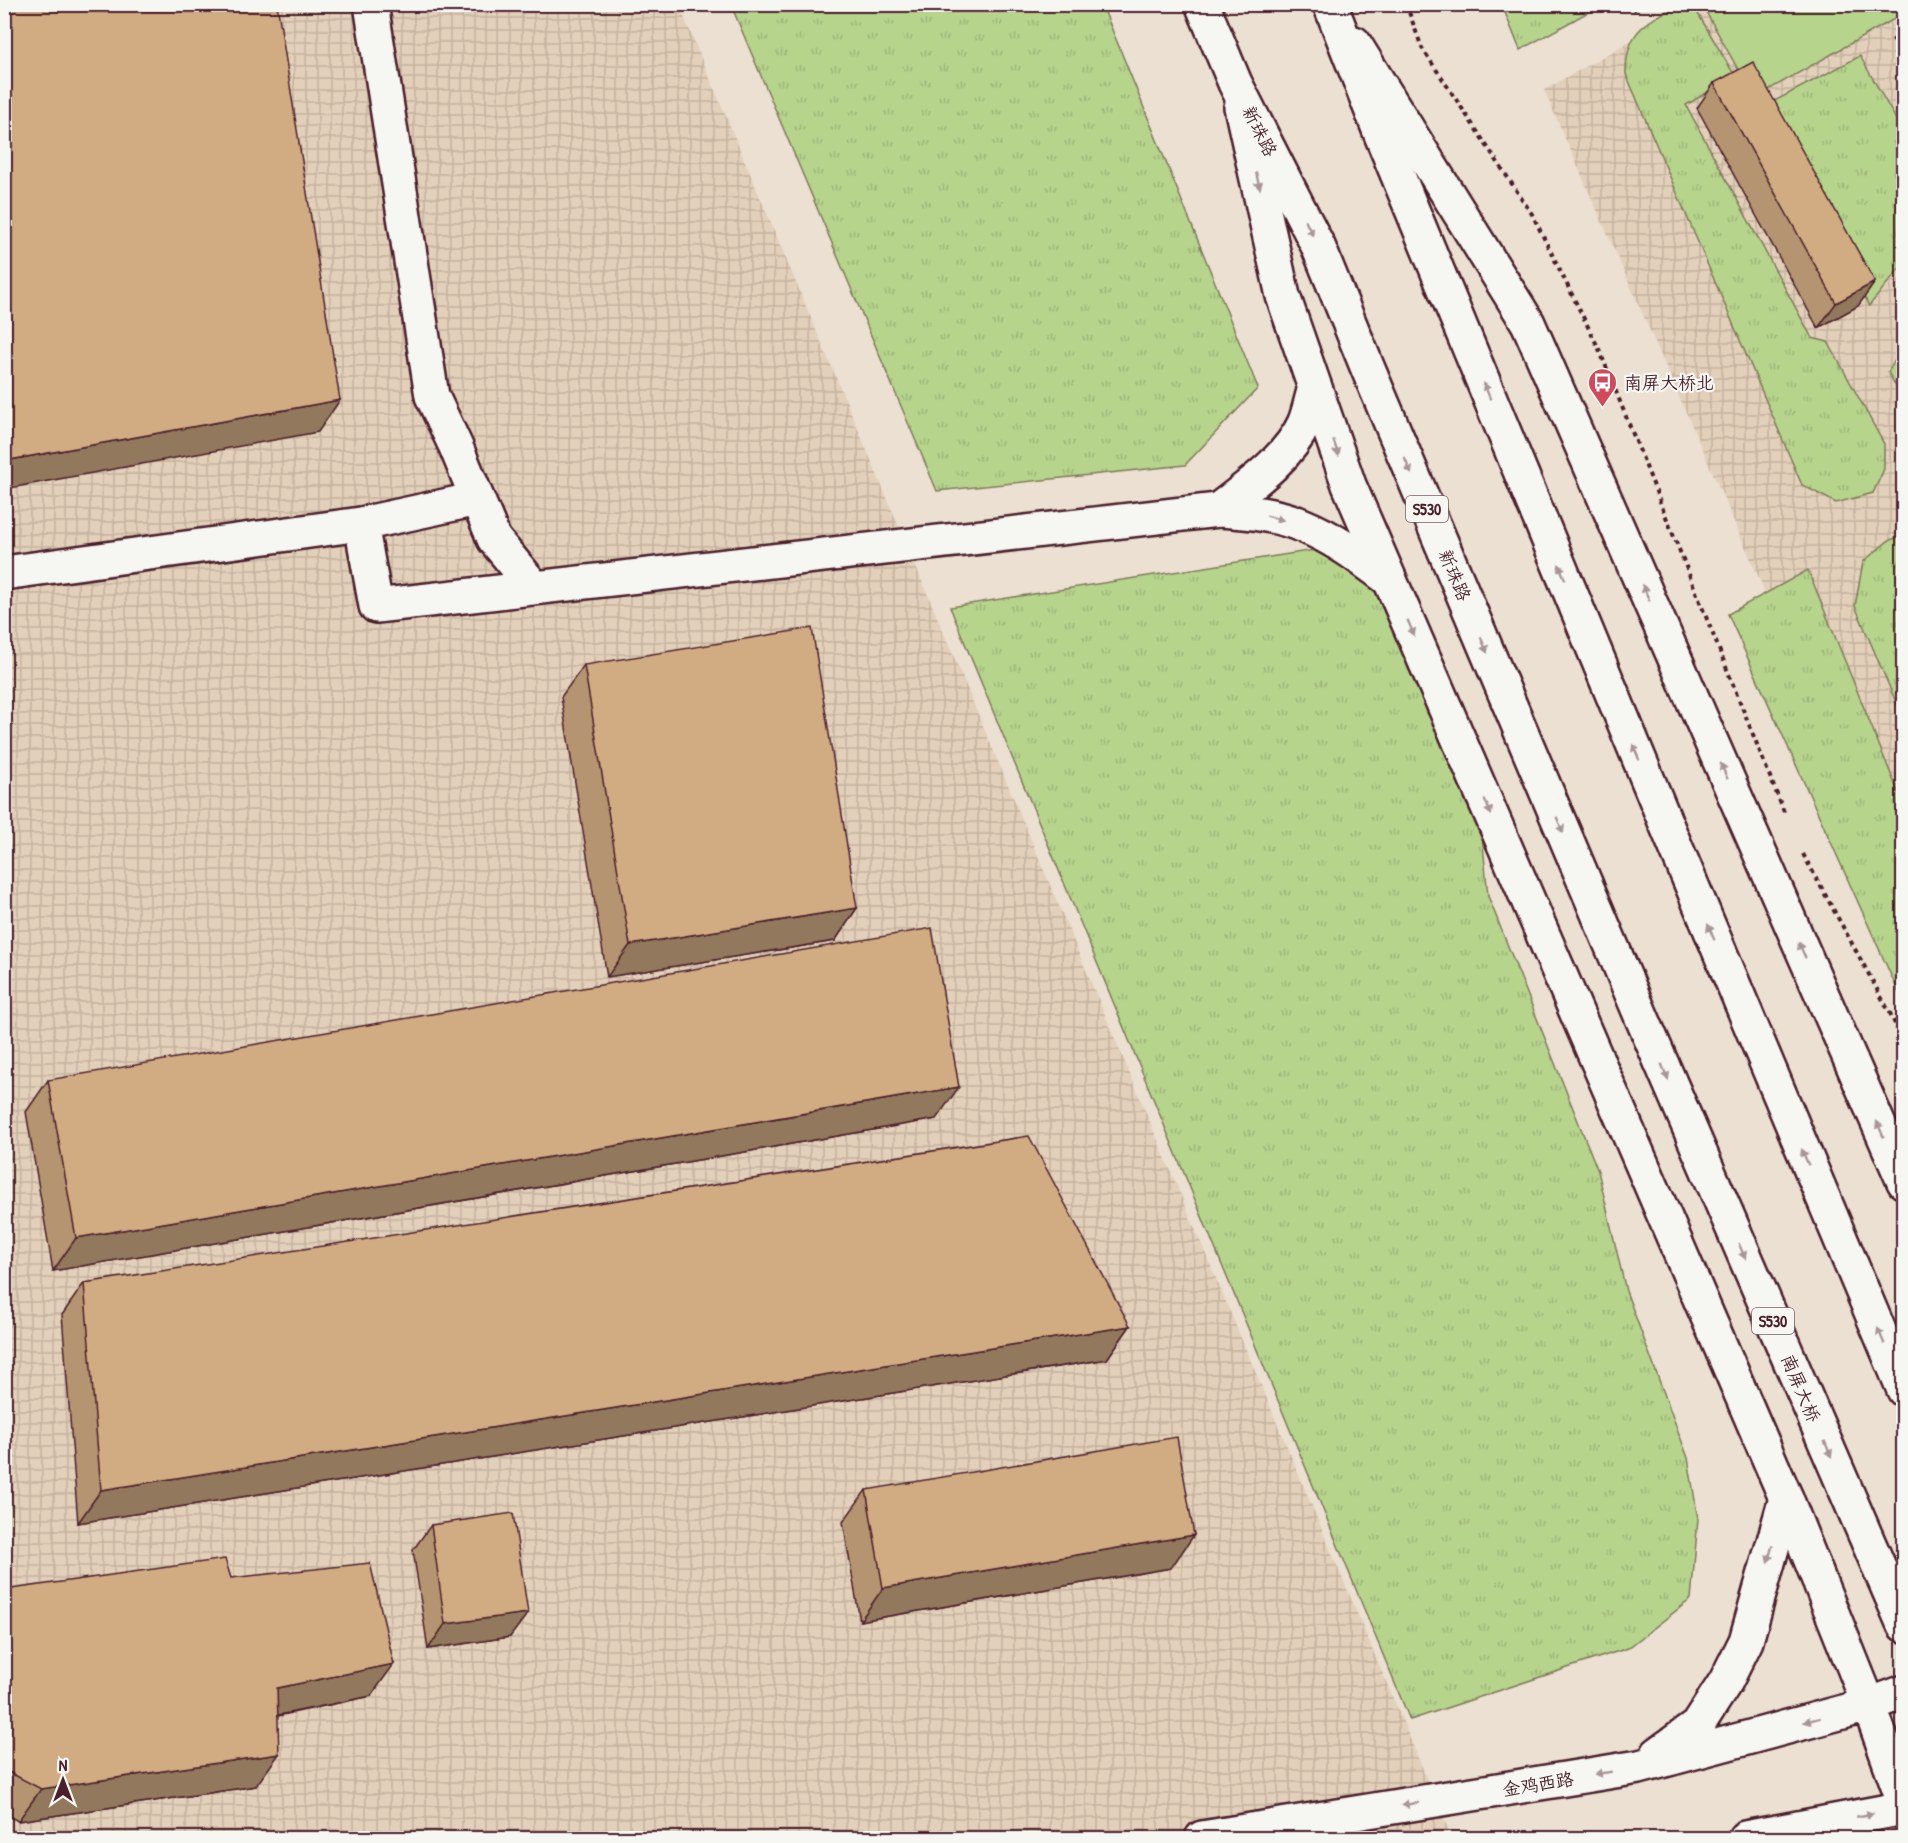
<svg xmlns="http://www.w3.org/2000/svg" width="1908" height="1843" font-family="'Patrick Hand','LXGW WenKai TC',sans-serif">
	<style>
		.industrial { fill: url(#industrial-grid) }
		.grass { fill: url(#grass-tufts); stroke: #807a5c; stroke-width: 1.5 }
		.pitch { fill: #b6d48c; stroke: #807a5c; stroke-width: 1.5 }
		.lines { fill: none; stroke-linecap: round; stroke-linejoin: round }
		.minor-casing { stroke: #4a1f2b; stroke-width: 38 }
		.major-casing { stroke: #4a1f2b; stroke-width: 38 }
		.highway-casing { stroke: #4a1f2b; stroke-width: 38 }
		.path { stroke: #4a1f2b; stroke-width: 4; stroke-dasharray: 4.5 4.5; stroke-linecap: butt }
		.minor { stroke: #f6f6f2; stroke-width: 33 }
		.major { stroke: #f6f6f2; stroke-width: 33 }
		.highway { stroke: #f6f6f2; stroke-width: 33 }
		.wall { fill: #b49471; stroke: #4a1f2b; stroke-width: 1.5 }
		.shaded-wall { fill: #92785c; stroke: #4a1f2b; stroke-width: 1.5 }
		.building { fill: #d1ac83; stroke: #4a1f2b; stroke-width: 1.5 }
		.oneway { fill: #a99598 }
		.labels { text-anchor: middle; dominant-baseline: central; stroke-width: 4.5; stroke-linejoin: round; paint-order: stroke }
		.shield { fill: #f6f6f2; stroke: #7e6067; stroke-width: 1.5 }
		.shield-label { font-size: 16px; font-weight: bold; fill: #4a1f2b }
		.street-label { font-size: 18px; fill: #4a1f2b; stroke: #f6f6f2 }
		.poi-label { font-size: 18px; fill: #4a1f2b; stroke: #f6f6f2; text-anchor: start }
	</style>
	<defs>
		<pattern id="industrial-grid" width="8" height="8" patternUnits="userSpaceOnUse" patternTransform="scale(1.5)"><rect width="8" height="8" fill="#e3d0ba"/><path d="M0 4h8M4 0v8" fill="none" stroke="#c4b2a0"/></pattern>
		<pattern id="grass-tufts" width="24" height="20" patternUnits="userSpaceOnUse" patternTransform="scale(1.5)"><rect width="24" height="20" fill="#b6d48c"/><path d="M3 7l-1-3M5 7V3M7 7l1-3M15 17l-1-3M17 17v-4M19 17l1-3" fill="none" stroke="#9eb679"/></pattern>
	</defs>
	<rect width="100%" height="100%" fill="#ebe0d1"/>
	<filter id="ink" filterUnits="userSpaceOnUse"><feTurbulence type="fractalNoise" baseFrequency=".0167" numOctaves="2"/><feDisplacementMap in="SourceGraphic" scale="12" xChannelSelector="R" yChannelSelector="G"/><feConvolveMatrix kernelMatrix="1 2 1 2 8 2 1 2 1" color-interpolation-filters="sRGB"/></filter>
	<g filter="url(#ink)">
		<g class="industrial">
			<polygon points="5,5 679,5 1452,1838 5,1838"/>
			<polygon points="1694,5 1903,5 1903,905 1544,90"/>
		</g>
		<g class="grass">
			<polygon points="731,5 1102,5 1258,388 1185,465 937,491"/>
			<polygon points="1502,5 1601,5 1520,50"/>
			<path d="M1679,5H1693L1735,76L1686,105L1812,338L1828,342L1884,444V469L1873,493L1836,503L1802,485L1626,74C1626,31 1644,23 1679,5Z"/>
			<polygon points="1860,56 1903,132 1903,264 1869,306 1765,106"/>
			<polygon points="1903,347 1903,399 1888,372"/>
			<polygon points="1903,535 1903,719 1855,606 1863,562 1888,541"/>
			<polygon points="1321,549 1383,568 1478,793 1488,896 1598,1171 1626,1291 1688,1458 1698,1519 1691,1599 1628,1648 1410,1720 950,607"/>
			<polygon points="1808,570 1903,804 1903,1002 1728,614"/>
		</g>
		<polygon class="pitch" points="1714,4 1904,5 1903,14 1754,98 1705,10"/>
		<g class="lines">
			<defs>
				<g id="minor">
					<polyline points="371,4 432,396 456,447 494,539 533,586"/>
					<path d="M1218,510C1247,487 1288,459 1304,424C1309,413 1311,399 1315,388"/>
					<path d="M361,524L376,606L1218,510C1246,512 1277,514 1304,526C1336,539 1363,560 1390,580"/>
					<polyline points="4,573 361,524 477,499"/>
				</g>
				<g id="major">
					<polyline points="1354,43 1528,323 1904,1182"/>
					<polyline points="1241,107 1283,296 1349,485 1786,1498 1869,1705 1904,1802"/>
					<polyline points="1658,1754 1697,1726 1726,1681 1746,1641 1786,1498"/>
					<polyline points="1202,1838 1639,1767 1869,1705 1904,1692"/>
					<polyline points="1745,1838 1904,1808"/>
				</g>
				<g id="highway">
					<polyline points="1202,4 1235,83 1318,246 1368,369 1642,1018 1904,1625"/>
					<polyline points="1330,4 1382,137 1669,831 1904,1390"/>
				</g>
			</defs>
			<use href="#minor" class="minor-casing"/>
			<use href="#major" class="major-casing"/>
			<use href="#highway" class="highway-casing"/>
			<g class="path">
				<polyline points="1406,4 1422,48 1532,214 1599,349 1784,812"/>
				<polyline points="1627,4 1636,10"/>
				<polyline points="1893,38 1904,59"/>
				<polyline points="1803,854 1890,1013 1904,1044"/>
			</g>
			<use href="#minor" class="minor"/>
			<use href="#major" class="major"/>
			<use href="#highway" class="highway"/>
		</g>
		<g class="wall">
			<polygon points="1714,83 1875,282 1858,306 1818,328 1697,108"/>
			<polygon points="584,665 857,908 835,941 607,977 561,697"/>
			<polygon points="48,1080 936,1119 53,1271 26,1112"/>
			<polygon points="84,1283 1130,1326 1107,1359 78,1523 62,1315"/>
			<polygon points="866,1490 1171,1568 860,1621 843,1522"/>
			<polygon points="431,1525 510,1637 428,1649 413,1550"/>
			<polygon points="231,1578 371,1696 278,1716 256,1786 18,1821 4,1814 4,1590"/>
		</g>
		<g class="shaded-wall">
			<polygon points="1875,282 1858,306 1818,328 1836,303"/>
			<polygon points="340,400 318,432 4,489 4,461"/>
			<polygon points="857,908 835,941 607,977 630,945"/>
			<polygon points="959,1087 936,1119 53,1271 76,1238"/>
			<polygon points="1130,1326 1107,1359 78,1523 101,1490"/>
			<polygon points="1194,1535 1171,1568 860,1621 883,1588"/>
			<polygon points="528,1613 510,1637 428,1649 445,1624"/>
			<polygon points="394,1664 371,1696 255,1720 277,1688"/>
			<polygon points="279,1754 256,1786 18,1821 41,1789"/>
		</g>
		<g class="building">
			<polygon points="4,4 277,4 340,400 4,461"/>
			<polygon points="1753,62 1875,282 1836,303 1714,83"/>
			<polygon points="812,628 857,908 630,945 584,665"/>
			<polygon points="932,928 959,1087 76,1238 48,1080"/>
			<polygon points="1029,1136 1130,1326 101,1490 84,1283"/>
			<polygon points="1177,1437 1194,1535 883,1588 866,1490"/>
			<polygon points="513,1513 528,1613 445,1624 431,1525"/>
			<polygon points="225,1559 231,1578 370,1563 394,1664 277,1688 279,1754 41,1789 5,1770 4,1590"/>
		</g>
		<defs><path id="oneway-solid" d="M-6-.8H1V-3.2L6.5 0L1 3.2V.8H-6Z" transform="scale(1.5)"/></defs>
		<g class="oneway">
			<use href="#oneway-solid" transform="translate(1258 181) rotate(77)"/>
			<use href="#oneway-solid" transform="translate(1309 228) rotate(63)"/>
			<use href="#oneway-solid" transform="translate(1487 391) rotate(-112)"/>
			<use href="#oneway-solid" transform="translate(1336 448) rotate(71)"/>
			<use href="#oneway-solid" transform="translate(1408 466) rotate(67)"/>
			<use href="#oneway-solid" transform="translate(1275 518) rotate(15)"/>
			<use href="#oneway-solid" transform="translate(1562 572) rotate(-112)"/>
			<use href="#oneway-solid" transform="translate(1646 593) rotate(-114)"/>
			<use href="#oneway-solid" transform="translate(1411 628) rotate(67)"/>
			<use href="#oneway-solid" transform="translate(1484 645) rotate(67)"/>
			<use href="#oneway-solid" transform="translate(1636 752) rotate(-112)"/>
			<use href="#oneway-solid" transform="translate(1724 771) rotate(-114)"/>
			<use href="#oneway-solid" transform="translate(1488 807) rotate(67)"/>
			<use href="#oneway-solid" transform="translate(1560 825) rotate(67)"/>
			<use href="#oneway-solid" transform="translate(1711 932) rotate(-113)"/>
			<use href="#oneway-solid" transform="translate(1802 950) rotate(-114)"/>
			<use href="#oneway-solid" transform="translate(1665 1072) rotate(67)"/>
			<use href="#oneway-solid" transform="translate(1880 1129) rotate(-114)"/>
			<use href="#oneway-solid" transform="translate(1805 1157) rotate(-113)"/>
			<use href="#oneway-solid" transform="translate(1742 1251) rotate(67)"/>
			<use href="#oneway-solid" transform="translate(1881 1336) rotate(-113)"/>
			<use href="#oneway-solid" transform="translate(1828 1449) rotate(67)"/>
			<use href="#oneway-solid" transform="translate(1770 1554) rotate(106)"/>
			<use href="#oneway-solid" transform="translate(1812 1720) rotate(165)"/>
			<use href="#oneway-solid" transform="translate(1603 1773) rotate(171)"/>
			<use href="#oneway-solid" transform="translate(1410 1804) rotate(171)"/>
			<use href="#oneway-solid" transform="translate(1865 1815) rotate(-11)"/>
		</g>
	</g>
	<defs>
		<symbol id="bus-pin" viewBox="-11 -11 22 30"><path d="M0 17L-7.5 6A9.5 9.5 0 1 1 7.5 6Z" fill="#d1495b" stroke="#f6f6f2"/><path d="M-5-6H5V4H4V6H2V4H-2V6H-4V4H-5ZM-3.5-4V0h7V-4ZM-3.5 1.2v1.5H-2V1.2ZM2 1.2v1.5H3.5V1.2Z" fill="#fff"/></symbol>
	</defs>
	<g fill-rule="evenodd">
		<use href="#bus-pin" x="1586" y="366" width="33" height="45"/>
	</g>
	<g class="labels">
		<g class="shield">
			<rect x="1406" y="496" width="42" height="26" rx="4.5"/>
			<rect x="1752" y="1308" width="42" height="26" rx="4.5"/>
		</g>
		<g class="shield-label">
			<text x="1427" y="509">S530</text>
			<text x="1773" y="1321">S530</text>
		</g>
		<g class="street-label">
			<text transform="translate(1260 131) rotate(63)">新珠路</text>
			<text transform="translate(1455 575) rotate(67)">新珠路</text>
			<text transform="translate(1801 1388) rotate(67)">南屏大桥</text>
			<text transform="translate(1538 1784) rotate(-9)">金鸡西路</text>
		</g>
		<g class="poi-label">
			<text x="1624" y="382">南屏大桥北</text>
		</g>
	</g>
	<rect width="1908" height="1843" fill="none" stroke="#f6f6f2" stroke-width="24"/>
	<rect x="12" y="12" width="1884" height="1819" fill="none" stroke="#4a1f2b" stroke-width="2" filter="url(#ink)"/>
	<g transform="translate(63 1780)" stroke="#f6f6f2" stroke-width="4.5" paint-order="stroke">
	<path d="M0-4.5L10 22L0 15L-10 22Z" fill="#4a1f2b"/>
	<text y="-9" font-size="16" font-weight="bold" text-anchor="middle" fill="#4a1f2b">N</text>
	</g>
</svg>
